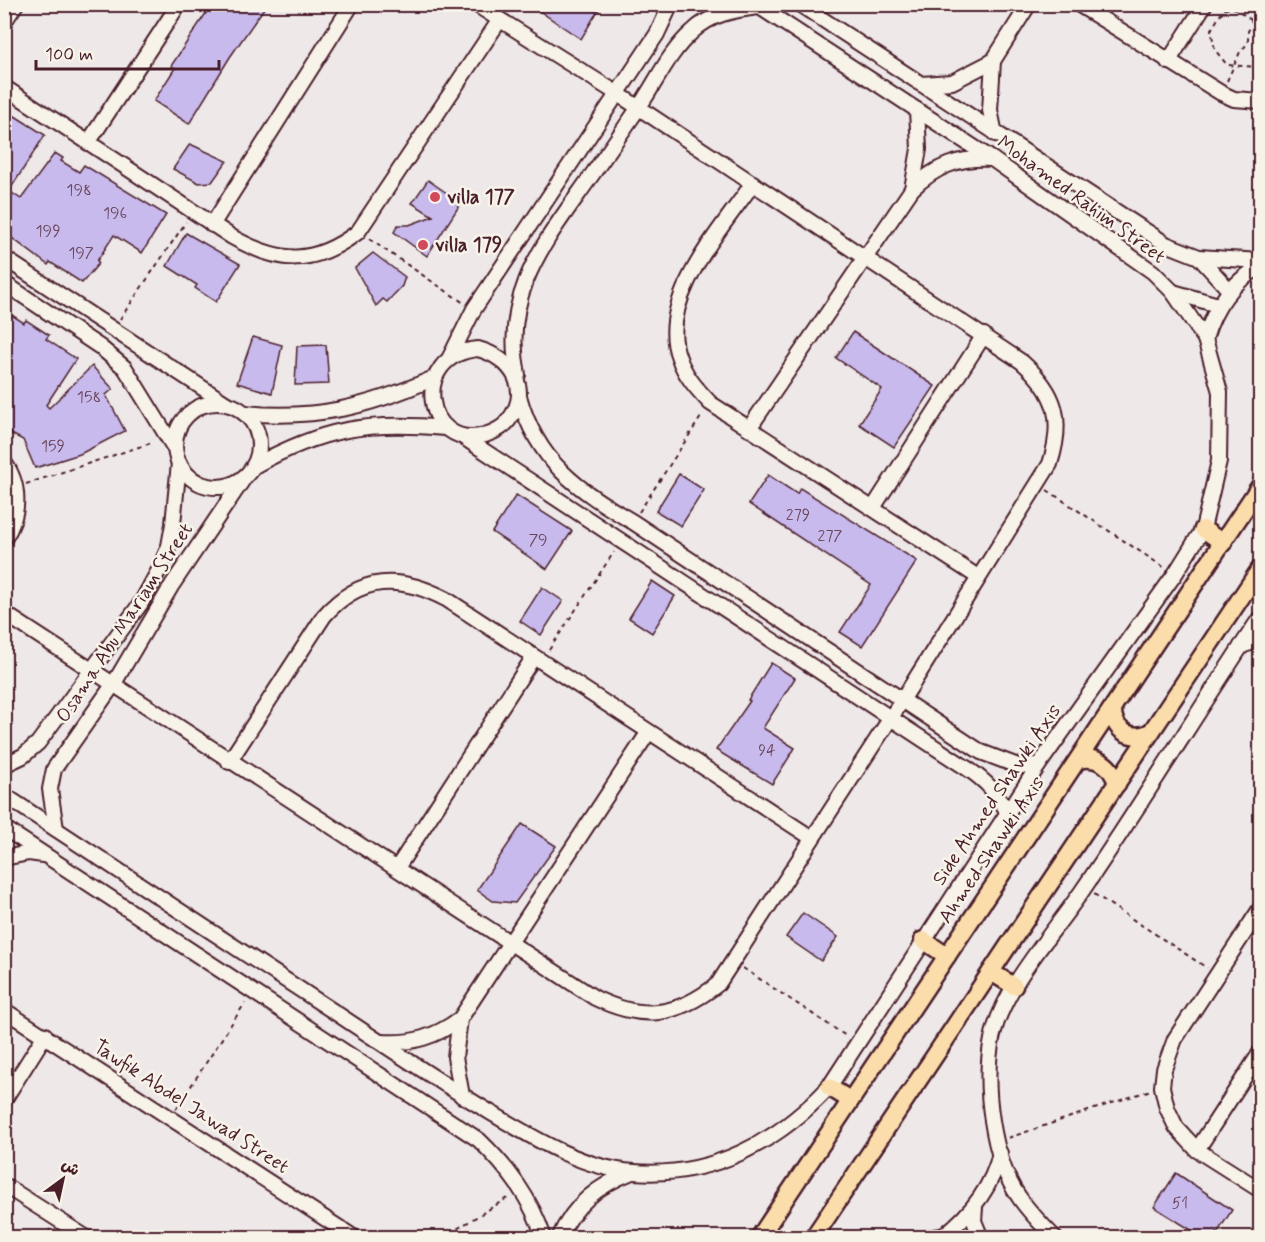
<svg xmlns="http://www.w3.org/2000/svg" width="1265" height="1242" font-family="Mynerve,'Playpen Sans Arabic',sans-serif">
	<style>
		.building { fill: #c8baec; stroke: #4a1f2b; stroke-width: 1.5 }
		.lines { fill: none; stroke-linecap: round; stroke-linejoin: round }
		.minor-casing { stroke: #4a1f2b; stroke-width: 18 }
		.major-casing { stroke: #4a1f2b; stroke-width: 21 }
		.path { stroke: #4a1f2b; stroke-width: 2; stroke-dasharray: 4.5 4.5; stroke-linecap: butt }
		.minor { stroke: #f7f3e8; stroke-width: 14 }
		.major { stroke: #faddab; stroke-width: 16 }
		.poi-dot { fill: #d1495b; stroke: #f7f3e8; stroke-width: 2 }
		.labels { text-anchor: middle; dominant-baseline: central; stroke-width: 5; stroke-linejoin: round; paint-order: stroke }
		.number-label { font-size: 16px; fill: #6a465b }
		.poi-label { font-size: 20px; font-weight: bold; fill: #4a1f2b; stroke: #f7f3e8; text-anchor: start }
		.street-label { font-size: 20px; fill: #4a1f2b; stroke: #f7f3e8 }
	</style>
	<rect width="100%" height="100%" fill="#eee8e9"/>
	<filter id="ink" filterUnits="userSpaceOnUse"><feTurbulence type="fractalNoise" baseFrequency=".0167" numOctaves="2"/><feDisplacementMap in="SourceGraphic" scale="12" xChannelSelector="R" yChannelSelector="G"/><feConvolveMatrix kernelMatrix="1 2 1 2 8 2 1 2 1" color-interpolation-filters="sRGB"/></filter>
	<g filter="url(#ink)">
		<g class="building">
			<polygon points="212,4 267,4 230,57 189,124 154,101 175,68 171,66"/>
			<polygon points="529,4 602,4 581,39"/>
			<polygon points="4,109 45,135 9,191 21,199 55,153 63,158 61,161 79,172 84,165 166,215 142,253 114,235 97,261 99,263 82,283 50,262 48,265 4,232"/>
			<polygon points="190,144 227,161 212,182 199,183 173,169"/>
			<polygon points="428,180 461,203 427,256 394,232 398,225 409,225 433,216 412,203"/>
			<polygon points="186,233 240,264 216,302 195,288 197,285 167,266"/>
			<polygon points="373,253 405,277 402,286 387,302 383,299 376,306 355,268"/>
			<polygon points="4,310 24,323 26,320 49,335 46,339 76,359 46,405 49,408 92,366 113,389 106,395 125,431 80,454 35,468 23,440 4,430"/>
			<polygon points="853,332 935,386 894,447 859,424 882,389 836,358"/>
			<polygon points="253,337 282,345 272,393 237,383"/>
			<polygon points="326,345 329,384 295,385 297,346"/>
			<polygon points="679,474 704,490 681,526 656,511"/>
			<polygon points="768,475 797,494 800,488 917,561 862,646 840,632 871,585 749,504"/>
			<polygon points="516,495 572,531 547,569 492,532"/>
			<polygon points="652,581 675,596 652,633 629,618"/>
			<polygon points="542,587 563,601 541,635 520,621"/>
			<polygon points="771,663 795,678 763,728 795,748 772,784 716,750 750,701 748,700"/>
			<polygon points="522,824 556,846 515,903 493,901 477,890"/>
			<polygon points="803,913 838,937 821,961 786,937"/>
			<polygon points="1176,1173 1232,1210 1214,1238 1204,1238 1154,1207"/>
		</g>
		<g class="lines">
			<defs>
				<g id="minor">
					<polyline points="799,4 1166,244 1199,257 1260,261"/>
					<polyline points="1078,4 1221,93 1234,99 1260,101"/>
					<polyline points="4,22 16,4"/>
					<polyline points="993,61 990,110 995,134"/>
					<polyline points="1168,62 1205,4"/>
					<polyline points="921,84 952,82 993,61 1029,4"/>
					<path d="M4,87L232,237C280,264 313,266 358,232L499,21"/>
					<polyline points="88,143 179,4"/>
					<path d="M753,183C722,229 656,300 679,358C685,376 697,389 710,403L978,577"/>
					<polyline points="912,189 919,149 917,110"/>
					<polyline points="212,225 352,4"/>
					<polyline points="1199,257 1230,291"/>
					<polyline points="4,258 227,404"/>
					<polyline points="4,283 100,347 125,368 175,449"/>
					<polyline points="1173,292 1218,305"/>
					<path d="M1205,339C1214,308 1232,282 1260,267"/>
					<path d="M478,349C512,358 533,390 508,421C503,428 494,432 485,435C425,452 408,355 478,349Z"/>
					<polyline points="450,357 474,309 657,34 671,4"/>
					<path d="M518,375C503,302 536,253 577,196C597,168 617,139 637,110C655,85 668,53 692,32C710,14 734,10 758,7"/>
					<path d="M519,396C537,462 577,489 633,522L981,752L1018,766H1038"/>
					<circle cx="217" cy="445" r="42"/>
					<path d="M244,413C316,420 368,407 434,378"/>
					<path d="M750,427L912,189C936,166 959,157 992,159"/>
					<path d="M463,437L968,769C986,781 997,793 1008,813"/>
					<path d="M4,462C21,485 20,516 4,539"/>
					<path d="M254,466C323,428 367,421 445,428"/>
					<polyline points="873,508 984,335"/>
					<path d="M4,613L595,998C643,1021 676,1017 718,984L903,699L1050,464C1064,420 1057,393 1022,362L618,94L475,4"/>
					<polyline points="1241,646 1260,640"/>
					<path d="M229,762L324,616C360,575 400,575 446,599L812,838"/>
					<polyline points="4,765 23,756 38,743 141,603 160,568 169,546 173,524 179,463"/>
					<path d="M4,795C116,869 227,942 339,1015C390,1049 441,1083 493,1114C537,1140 582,1168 634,1172C712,1178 778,1142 829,1087L1038,766L1175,574L1203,529L1219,461L1220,392L1205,339L1173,292L1153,272L992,159L755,4"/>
					<path d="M4,828L479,1140C508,1168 531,1198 544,1238"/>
					<polyline points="56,829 50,789 54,769 113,685 172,585 244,478"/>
					<polyline points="4,858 29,853 43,855"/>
					<polyline points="397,868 533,658"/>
					<polyline points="1260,909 1175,1039 1164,1069 1162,1087 1167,1108 1176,1127 1197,1150 1260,1190"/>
					<polyline points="4,1010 355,1238"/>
					<polyline points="460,1019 455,1057 462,1096"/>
					<path d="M382,1042C413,1044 435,1037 460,1019L648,733"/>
					<polyline points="4,1100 45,1035"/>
					<polyline points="1197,1150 1260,1053"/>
					<polyline points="4,1185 87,1238"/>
					<polyline points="975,1207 974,1221 981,1238"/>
					<path d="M943,1236C971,1214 992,1188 1000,1153"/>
					<path d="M559,1238C574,1204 599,1185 632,1172"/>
					<polyline points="928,1238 949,1235 967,1238"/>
					<path d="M1055,1238C1042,1225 1029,1212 1019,1197C992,1159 983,1084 992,1039C1003,986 1054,933 1084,888C1145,799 1200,707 1260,618"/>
				</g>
				<g id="major">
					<polyline points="1203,529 1223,543"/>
					<path d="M1113,708C1112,730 1131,742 1151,732"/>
					<path d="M1078,760C1097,755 1112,765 1117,784"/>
					<polyline points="923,940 947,956"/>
					<polyline points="991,972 1014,986"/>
					<polyline points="829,1087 850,1100"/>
					<polyline points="759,1238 1260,486"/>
					<polyline points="813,1238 1260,569"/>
				</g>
			</defs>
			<use href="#minor" class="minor-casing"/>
			<use href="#major" class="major-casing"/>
			<g class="path">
				<polyline points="1227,4 1211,30 1215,50 1227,65 1260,67"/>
				<polyline points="1224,9 1235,8 1251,20"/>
				<polyline points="1260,15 1255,15 1251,20 1254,28 1260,28"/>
				<polyline points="1227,81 1240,52 1248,43 1248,31 1252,25"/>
				<polyline points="369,239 464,303"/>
				<polyline points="120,319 186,222"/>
				<polyline points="26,484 154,442"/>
				<polyline points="1047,490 1165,568"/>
				<polyline points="639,512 703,414"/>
				<polyline points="549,650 614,552"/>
				<polyline points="1094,894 1207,968"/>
				<polyline points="743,968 846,1036"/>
				<polyline points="176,1109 245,1003"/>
				<polyline points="1008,1138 1151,1090"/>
				<polyline points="44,1238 50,1229"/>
				<polyline points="442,1238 509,1197"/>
			</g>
			<use href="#minor" class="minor"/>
			<use href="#major" class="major"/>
		</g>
	</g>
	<g class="poi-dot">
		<circle cx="435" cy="197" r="6"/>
		<circle cx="423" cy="245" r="6"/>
	</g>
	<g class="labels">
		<g class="number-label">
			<text x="79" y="190">198</text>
			<text x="115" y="213">196</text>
			<text x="48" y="231">199</text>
			<text x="81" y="253">197</text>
			<text x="89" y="397">158</text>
			<text x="53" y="446">159</text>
			<text x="798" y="515">279</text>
			<text x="830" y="536">277</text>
			<text x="538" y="540">79</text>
			<text x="767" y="750">94</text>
			<text x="1180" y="1203">51</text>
		</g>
		<g class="poi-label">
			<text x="447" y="197">villa 177</text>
			<text x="435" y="245">villa 179</text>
		</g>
		<g class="street-label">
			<text transform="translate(1081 200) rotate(36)">Mohamed Rahim Street</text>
			<text transform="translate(125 623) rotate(-57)">Osama Abu Mariam Street</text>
			<text transform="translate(997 795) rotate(-56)">Side Ahmed Shawki Axis</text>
			<text transform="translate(992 850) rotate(-56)">Ahmed Shawki Axis</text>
			<text transform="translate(191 1107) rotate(33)">Tawfik Abdel Jawad Street</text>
		</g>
	</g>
	<rect width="1265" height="1242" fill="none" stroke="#f7f3e8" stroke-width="24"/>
	<rect x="12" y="12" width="1241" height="1218" fill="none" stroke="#4a1f2b" stroke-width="2" filter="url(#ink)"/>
	<g transform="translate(63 1179) rotate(33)" stroke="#f7f3e8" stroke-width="4.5" paint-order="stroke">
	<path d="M0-4.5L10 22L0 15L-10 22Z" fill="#4a1f2b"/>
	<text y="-9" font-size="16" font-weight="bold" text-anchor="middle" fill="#4a1f2b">ش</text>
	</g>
	<path d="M36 60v9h183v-9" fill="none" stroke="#4a1f2b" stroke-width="3"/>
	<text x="45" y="60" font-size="18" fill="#4a1f2b" stroke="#f7f3e8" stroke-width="4.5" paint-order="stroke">100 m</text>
</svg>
